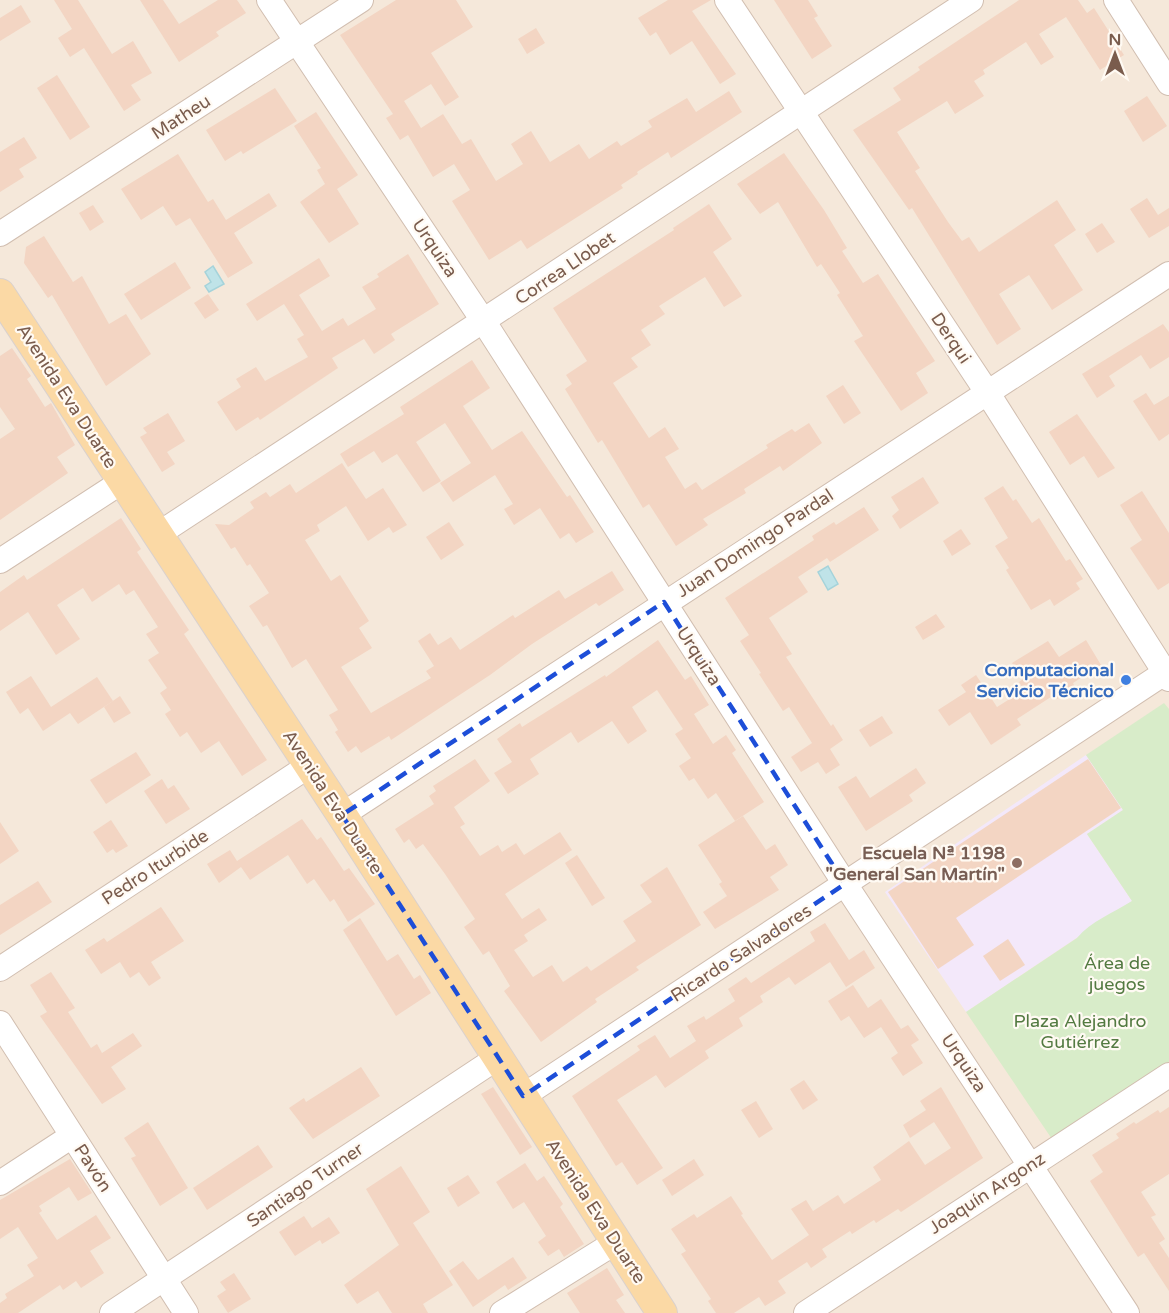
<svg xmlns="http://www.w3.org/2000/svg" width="1169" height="1313" font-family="'Varela Round',sans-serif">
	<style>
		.residential { fill: #f5e8da }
		.education { fill: #f3e8fa }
		.green { fill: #d8ecc9 }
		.water { fill: #bfe3e8; stroke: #a5d3da; stroke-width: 1.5 }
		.building { fill: #f3d5c3 }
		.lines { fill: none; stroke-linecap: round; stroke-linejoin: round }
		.minor-casing { stroke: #d1beb0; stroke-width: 26 }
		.major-casing { stroke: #dad1cd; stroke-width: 32 }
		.minor { stroke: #fff; stroke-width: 24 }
		.major { stroke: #fbd9a5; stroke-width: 30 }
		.marked { fill: none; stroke: #1d4ed8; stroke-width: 4.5; stroke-dasharray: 12 8; stroke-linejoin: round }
		.shop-dot { fill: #3f7fe0; stroke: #fffaf3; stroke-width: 2 }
		.education-dot { fill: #8d6e63; stroke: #fffaf3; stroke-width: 2 }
		.labels { text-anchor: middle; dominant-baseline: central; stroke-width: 4.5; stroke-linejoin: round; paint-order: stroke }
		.street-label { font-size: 18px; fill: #7a5c4d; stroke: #fffaf3 }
		.shop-label { font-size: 18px; font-weight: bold; fill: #366cbe; stroke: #fffaf3; text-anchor: end }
		.education-label { font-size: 18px; font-weight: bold; fill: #785e54; stroke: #fffaf3; text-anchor: end }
		.park-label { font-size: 18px; fill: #537a41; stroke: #fffaf3 }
	</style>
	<rect width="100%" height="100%" fill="#fdf6ec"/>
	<rect class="residential" x="0" y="0" width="1169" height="1313"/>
	<polygon class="education" points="1086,755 1123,810 1087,834 1132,901 966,1012 885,892"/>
	<path class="green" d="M1164,703L1169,709V1069L1056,1145L966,1012L1077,938C1091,921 1113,913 1132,901L1087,834L1123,810L1086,755Z"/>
	<g class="water">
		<polygon points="213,266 224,284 209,292 205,286 211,282 205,272"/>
		<polygon points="828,566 838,584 828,590 818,572"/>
	</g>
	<g class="building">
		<polygon points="54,0 78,0 112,54 133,41 152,73 131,85 141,100 124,111 84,48 70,57 58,38 72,29"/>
		<polygon points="140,0 163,0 179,24 218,0 237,0 246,13 216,32 219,36 179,62"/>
		<polygon points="396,0 456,0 473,27 431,53 459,97 445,106 431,84 404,101 421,128 443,114 462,144 471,139 496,181 523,164 511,144 531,131 550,162 579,144 589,159 617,141 621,146 652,127 648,121 687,98 696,112 729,91 742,112 671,158 668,152 637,172 638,174 621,185 623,188 527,249 521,240 489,260 452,201 470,190 454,164 433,177 408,135 400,140 386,118 393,114 340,35"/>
		<polygon points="668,0 711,0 692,11 736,74 720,84 692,41 670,55 656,32 650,36 638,18"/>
		<polygon points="774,0 808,0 818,16 814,18 832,46 812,59"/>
		<polygon points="1019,0 1078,0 1087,13 1094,8 1124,55 1100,70 1066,17 1039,34 1054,57 1041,65 1026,42 983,70 985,74 974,81 984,96 955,114 947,101 897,132 920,168 915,171 948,222 962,241 969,237 979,252 1057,200 1076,230 1054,245 1083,290 1052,310 1029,275 999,294 1021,329 997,345 912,208 909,210 853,130 901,100 893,88 920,70 918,67"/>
		<polygon points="21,5 31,22 0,41 0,18"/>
		<polygon points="536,28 545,43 527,54 518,39"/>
		<polygon points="57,75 90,127 70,140 37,88"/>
		<polygon points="275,88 297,121 243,154 241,151 225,161 206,130"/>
		<polygon points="1147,96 1167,126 1143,142 1124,111"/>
		<polygon points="316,112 358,175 337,189 359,224 329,243 300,202 325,184 317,170 321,168 294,126"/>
		<polygon points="24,137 37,158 19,169 24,177 0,192 0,152"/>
		<polygon points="784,153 824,210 847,248 842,251 863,283 878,274 935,361 916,373 928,393 901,411 854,341 863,336 837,295 840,293 821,264 817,267 778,202 760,214 737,184"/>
		<polygon points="178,154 208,202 213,199 226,220 269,193 277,206 234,233 253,263 228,278 190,218 176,226 163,206 141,220 121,189"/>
		<polygon points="1147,198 1158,215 1169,208 1169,226 1149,238 1130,209"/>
		<polygon points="709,204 732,239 713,252 742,296 724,307 705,277 659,306 665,314 641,330 651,345 631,358 638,367 613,383 649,438 665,427 679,449 665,457 685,489 696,482 702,490 768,448 766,445 792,429 795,432 809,423 822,443 783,471 780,466 744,489 746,493 703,519 708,525 676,546 649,504 643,508 602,440 598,443 565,389 572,384 566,375 587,361 553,308 674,230 673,228"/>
		<polygon points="93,205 104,222 90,231 79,213"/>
		<polygon points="1102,223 1115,242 1097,253 1085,234"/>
		<polygon points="44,236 73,282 82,276 109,324 126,314 151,354 106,386 52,295 48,298 24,263 26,247"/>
		<polygon points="408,254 439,304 391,334 395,340 374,354 364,339 332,358 338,368 260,420 258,417 236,431 217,402 241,387 236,379 256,367 265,381 308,357 297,339 304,335 284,304 257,321 246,304 319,258 330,276 299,295 322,331 343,318 348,326 376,309 362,287 379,277 377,274"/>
		<polygon points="175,262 191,288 141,320 124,294"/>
		<polygon points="208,294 219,310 205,319 194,303"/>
		<polygon points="1163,324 1169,332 1169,357 1150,369 1141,355 1109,376 1115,386 1097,398 1082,374"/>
		<polygon points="12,348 31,376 27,379 45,407 51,403 75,445 57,457 68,473 0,520 0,439 15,429 0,407 0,356"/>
		<polygon points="472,360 490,388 463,406 492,450 522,431 567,497 570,495 594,532 576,543 569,533 560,539 540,508 514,525 504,509 513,504 495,475 453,502 440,483 471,463 445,423 416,442 441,481 423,492 397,454 382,463 374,451 348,467 340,454 404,414 400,407"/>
		<polygon points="843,385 861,413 844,424 826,396"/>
		<polygon points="1146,393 1154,405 1169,396 1169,434 1159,441 1133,401"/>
		<polygon points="168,413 185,441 167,452 175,464 162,472 140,437 147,433 143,428"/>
		<polygon points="1077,414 1115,468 1098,478 1084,456 1070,465 1049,432"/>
		<polygon points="342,463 366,499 383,488 407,525 393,533 389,527 368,541 346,506 317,525 320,531 305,540 331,581 340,575 369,621 359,628 372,648 341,667 371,713 431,678 426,671 434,666 418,641 430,633 438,645 451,637 460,650 513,615 515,618 559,590 565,599 612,571 624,590 599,606 596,603 532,644 490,675 391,740 389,736 361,753 356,746 348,752 335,732 338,730 329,715 338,710 306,659 292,668 267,625 263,627 249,606 269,593 250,564 247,566 235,547 231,549 215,524 229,525 254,508 250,502 266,492 270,497 290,484 296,493"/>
		<polygon points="923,477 939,503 900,529 892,516 899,510 891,497"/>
		<polygon points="1003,486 1013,501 1016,499 1032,523 1039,518 1066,561 1070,559 1083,579 1076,583 1080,589 1054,606 1050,599 1031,610 1006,570 1009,568 995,546 1008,538 984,498"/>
		<polygon points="1142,491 1169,533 1169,583 1158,590 1130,548 1142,540 1120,505"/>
		<polygon points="864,507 879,530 830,562 827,558 798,577 808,592 769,618 792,654 786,657 831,726 833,724 843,740 830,749 840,765 826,774 818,762 801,772 791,757 812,743 789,707 783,711 759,674 761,673 740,641 749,635 725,598 814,540 812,536 834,522 836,525"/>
		<polygon points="121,518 141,549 137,552 189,630 184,634 267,760 242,776 219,741 201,753 187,732 180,737 165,714 171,710 160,693 167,688 148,660 159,653 146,634 158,627 134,590 126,595 119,584 92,602 83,588 57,605 80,639 56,655 28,612 0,631 0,592 24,575 27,580"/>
		<polygon points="449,522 464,545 441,560 426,537"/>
		<polygon points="961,529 971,544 952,556 943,541"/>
		<polygon points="936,614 945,627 923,640 915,627"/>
		<polygon points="658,640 685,680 691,676 709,705 694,714 713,744 726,735 736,750 732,753 764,802 735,821 716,793 708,799 694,778 689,781 679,766 691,758 675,734 683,729 657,690 632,707 647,731 628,744 612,721 578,743 571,732 530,759 539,774 508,794 494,773 512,762 497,739 520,723 522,727 605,675 606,677"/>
		<polygon points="1086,640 1101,665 1073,683 1075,687 1057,699 1054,695 1017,719 1021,725 991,745 970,712 949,726 938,710 966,692 961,685 976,675 997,707 1024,690 1019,682 1023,679 1012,663 1048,641 1059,657"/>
		<polygon points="31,676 51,707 97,677 113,701 78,724 70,713 43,731 28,708 20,714 6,692"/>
		<polygon points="120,696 131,713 114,723 104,707"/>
		<polygon points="882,716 893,733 870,747 859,730"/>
		<polygon points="136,752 151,775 106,804 90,780"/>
		<polygon points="475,759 490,781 454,807 465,824 460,827 480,856 498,845 502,852 516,843 524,855 560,832 572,850 505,894 522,919 539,908 547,920 524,935 528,941 514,950 533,977 552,965 563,982 587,966 591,971 636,941 623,921 652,902 640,885 667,867 701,925 636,967 639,970 595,999 597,1002 541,1042 504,991 510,986 489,951 483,955 464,927 475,919 445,874 423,844 416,849 409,839 404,843 395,829 434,804 429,796 436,791 433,786"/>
		<polygon points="1088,759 1121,808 956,918 974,945 938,969 888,892"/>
		<polygon points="916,768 926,783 909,795 913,801 866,831 838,787 856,776 870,798"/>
		<polygon points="162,779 168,789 174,785 190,809 166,824 144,791"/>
		<polygon points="743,816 766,850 775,844 788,865 770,877 779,890 715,929 703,912 727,896 719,884 722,882 698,845"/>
		<polygon points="302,819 317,840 321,837 344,871 349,868 375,904 348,922 334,899 330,902 314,879 307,884 288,855 250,880 241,867 219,883 207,864 230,850 237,861"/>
		<polygon points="111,820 128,846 116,853 113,849 107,853 93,832"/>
		<polygon points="0,822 19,851 0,864"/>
		<polygon points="577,855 605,898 592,906 565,863"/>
		<polygon points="38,881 52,902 0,935 0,905"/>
		<polygon points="161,907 184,941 151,962 161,978 149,986 139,972 130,978 120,962 101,974 85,950 104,938 107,942"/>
		<polygon points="360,918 387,961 398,954 414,979 420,975 431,993 396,1016 343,930"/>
		<polygon points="825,923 849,960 864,950 875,968 846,987 830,962 795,985 789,977 760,996 763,1002 739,1018 743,1026 705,1051 709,1058 665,1088 656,1075 617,1100 663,1168 637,1185 622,1162 616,1166 572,1096 640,1050 637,1046 655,1035 670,1058 696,1041 687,1026 704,1016 706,1020 735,1001 728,989 746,977 751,983 815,941 810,932"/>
		<polygon points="1008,939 1025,965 1000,981 983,956"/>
		<polygon points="51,972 75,1008 68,1012 91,1048 97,1044 102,1053 133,1033 142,1046 111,1067 126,1089 102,1104 40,1016 47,1012 30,985"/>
		<polygon points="853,985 868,1008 881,999 901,1029 908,1025 919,1040 911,1045 923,1063 903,1076 891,1058 898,1053 881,1027 864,1038 849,1016 841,1021 828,1001"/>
		<polygon points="361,1067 380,1096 313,1139 289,1108 304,1098 306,1102"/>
		<polygon points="804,1080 818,1100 803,1110 790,1089"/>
		<polygon points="493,1087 532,1147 520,1155 481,1094"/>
		<polygon points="941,1087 983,1158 901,1212 898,1209 876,1223 874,1220 852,1234 850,1231 822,1249 827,1257 811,1268 807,1262 778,1281 786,1293 765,1306 759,1297 734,1313 716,1313 708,1301 711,1299 681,1254 686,1251 671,1229 694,1214 697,1218 731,1196 743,1214 741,1215 772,1260 809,1235 791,1209 806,1200 813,1211 838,1195 844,1204 881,1180 873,1167 909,1141 925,1165 951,1148 934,1122 910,1138 903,1125 926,1110 920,1101"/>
		<polygon points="756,1101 773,1129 759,1138 741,1110"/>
		<polygon points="1169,1107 1169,1174 1141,1192 1156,1215 1151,1217 1165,1239 1159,1243 1169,1258 1169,1291 1144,1253 1138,1257 1090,1181 1103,1172 1092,1155 1119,1138 1116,1134 1134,1122 1136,1124 1158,1110 1160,1113"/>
		<polygon points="148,1122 188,1188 160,1206 131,1158 136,1156 124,1138"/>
		<polygon points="258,1145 273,1167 207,1210 193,1188"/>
		<polygon points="70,1159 92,1193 78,1201 69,1187 39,1206 42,1211 39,1213 57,1240 96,1215 111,1238 90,1251 104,1273 81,1288 76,1281 63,1290 60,1285 18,1313 0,1313 0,1303 7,1298 5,1294 34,1276 27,1265 38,1258 18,1227 0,1239 0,1200"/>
		<polygon points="694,1159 704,1175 672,1196 662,1180"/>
		<polygon points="525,1163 537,1181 544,1176 563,1204 560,1207 584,1244 564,1257 559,1249 548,1256 538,1242 546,1236 524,1202 513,1209 496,1182"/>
		<polygon points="401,1166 430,1212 413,1223 453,1285 423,1304 428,1313 392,1313 378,1291 357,1304 344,1285 399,1245 366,1189"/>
		<polygon points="468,1175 480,1193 458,1207 447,1188"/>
		<polygon points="304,1216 312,1228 329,1217 340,1233 322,1244 320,1240 295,1256 279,1232"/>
		<polygon points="513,1257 527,1278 508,1290 505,1285 473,1307 449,1271 463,1261 478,1280"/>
		<polygon points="607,1268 624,1295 616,1300 625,1313 580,1313 567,1293"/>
		<polygon points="234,1273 251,1299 228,1313 217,1296 226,1290 220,1282"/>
	</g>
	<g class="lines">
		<defs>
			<g id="minor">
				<polyline points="269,0 484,322 845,884 1127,1313"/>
				<polyline points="727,0 987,392 1169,679"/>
				<polyline points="1116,0 1169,83"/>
				<polyline points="0,234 361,0"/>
				<polyline points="157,535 971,0"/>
				<polyline points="0,561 123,481"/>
				<polyline points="342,815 1169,274"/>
				<polyline points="0,969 310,765"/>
				<polyline points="0,1023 186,1313"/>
				<polyline points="523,1096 1169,670"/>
				<polyline points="0,1183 72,1136"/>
				<polyline points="112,1313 497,1058"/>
				<polyline points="502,1313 616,1242"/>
				<polyline points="806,1313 1169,1075"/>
			</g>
			<polyline id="major" points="0,294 342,815 662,1313"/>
		</defs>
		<use href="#minor" class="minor-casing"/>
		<use href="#major" class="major-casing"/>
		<use href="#minor" class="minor"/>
		<use href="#major" class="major"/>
	</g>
	<path class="marked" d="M664,602L845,884L523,1096L342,815Z"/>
	<circle class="shop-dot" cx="1126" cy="680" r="6"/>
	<circle class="education-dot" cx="1017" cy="863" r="6"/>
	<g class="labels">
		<g class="street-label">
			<text transform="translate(181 117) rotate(-33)">Matheu</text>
			<text transform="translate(435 248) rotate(56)">Urquiza</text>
			<text transform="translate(565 268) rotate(-34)">Correa Llobet</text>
			<text transform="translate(951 338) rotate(56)">Derqui</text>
			<text transform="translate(67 396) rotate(57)">Avenida Eva Duarte</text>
			<text transform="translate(755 543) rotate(-33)">Juan Domingo Pardal</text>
			<text transform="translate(699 656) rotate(57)">Urquiza</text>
			<text transform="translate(333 802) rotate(57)">Avenida Eva Duarte</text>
			<text transform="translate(155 867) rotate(-33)">Pedro Iturbide</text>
			<text transform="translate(741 953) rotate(-33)">Ricardo Salvadores</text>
			<text transform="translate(964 1063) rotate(56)">Urquiza</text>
			<text transform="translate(93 1168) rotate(57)">Pavón</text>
			<text transform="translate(305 1185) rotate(-34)">Santiago Turner</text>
			<text transform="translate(987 1193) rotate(-33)">Joaquín Argonz</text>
			<text transform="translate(596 1211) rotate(57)">Avenida Eva Duarte</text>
		</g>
		<g class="shop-label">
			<text x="1114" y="670">Computacional<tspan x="1114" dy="21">Servicio Técnico</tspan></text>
		</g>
		<g class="education-label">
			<text x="1005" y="853">Escuela Nª 1198<tspan x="1005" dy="21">"General San Martín"</tspan></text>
		</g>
		<g class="park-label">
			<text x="1117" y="963">Área de<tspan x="1117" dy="21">juegos</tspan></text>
			<text x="1080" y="1021">Plaza Alejandro<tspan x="1080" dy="21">Gutiérrez</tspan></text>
		</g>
	</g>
	<g transform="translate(1115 54)" stroke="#fffaf3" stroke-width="4.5" paint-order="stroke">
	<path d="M0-4.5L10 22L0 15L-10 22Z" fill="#7a5c4d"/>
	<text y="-9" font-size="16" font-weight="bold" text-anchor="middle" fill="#7a5c4d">N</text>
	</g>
</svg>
